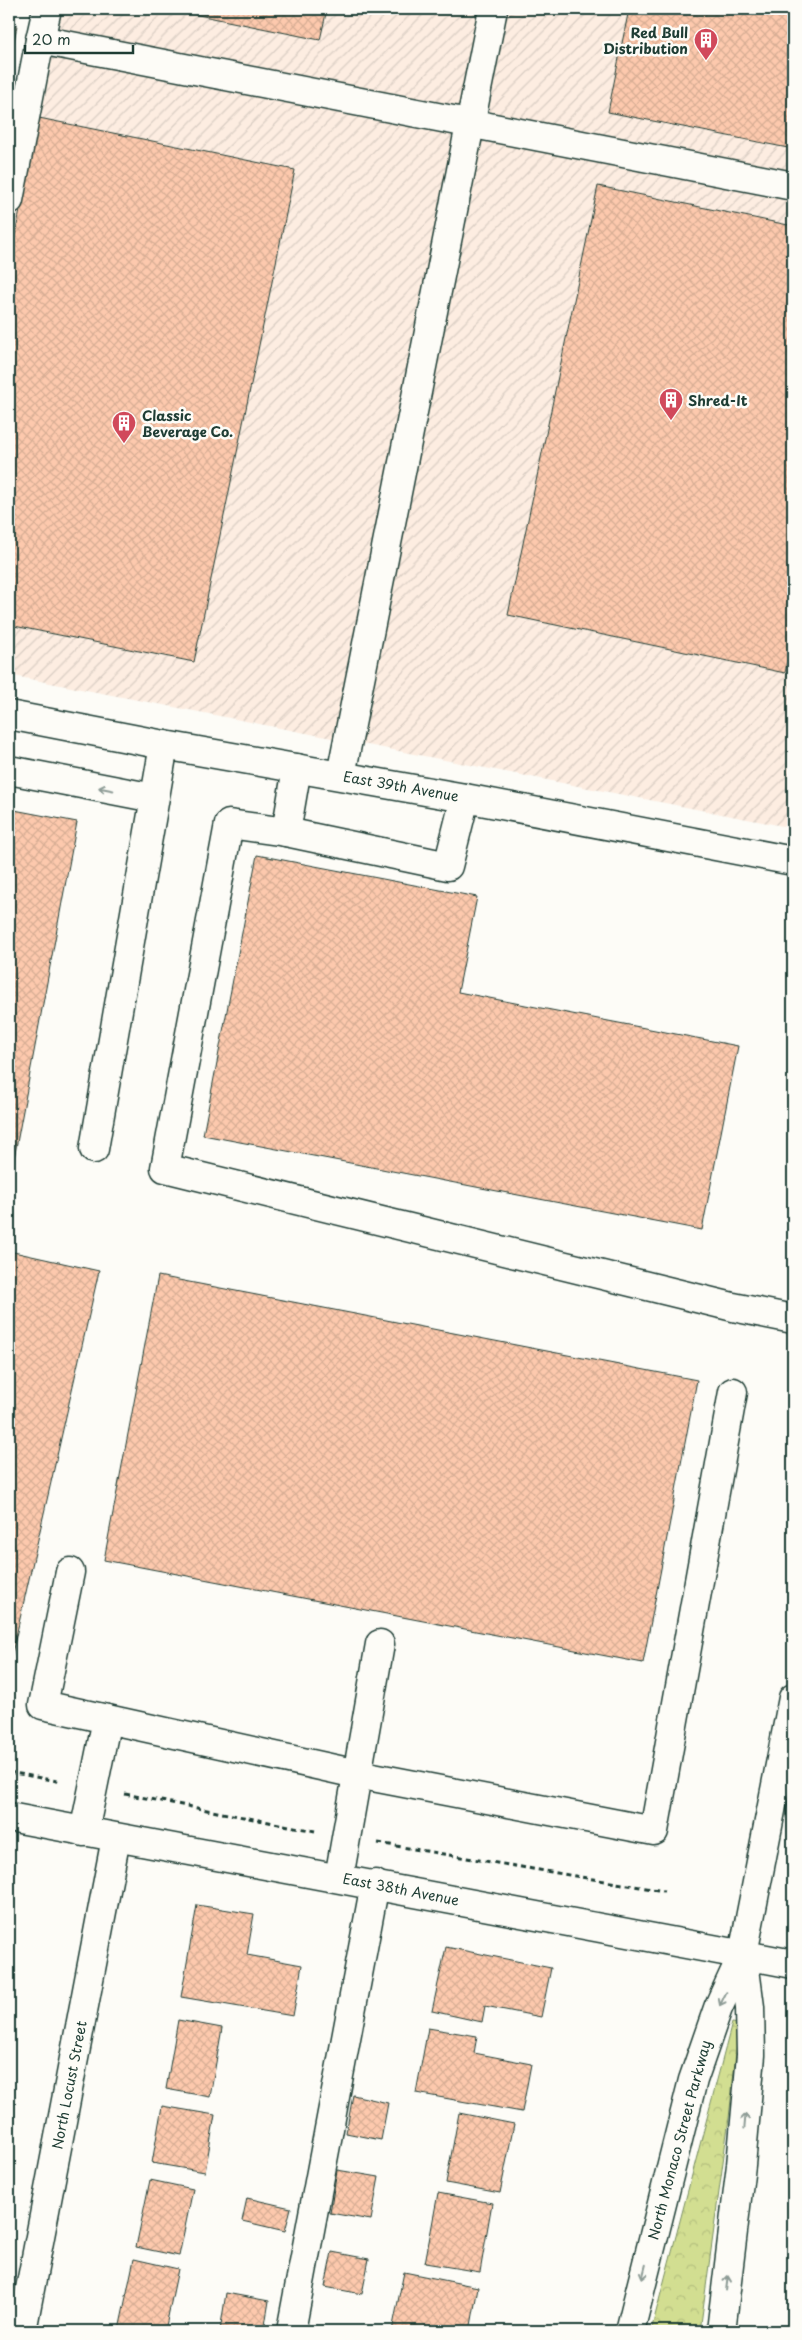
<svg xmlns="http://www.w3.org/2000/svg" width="802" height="2340" font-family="'Playpen Sans',sans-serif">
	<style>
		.industrial { fill: url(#industrial-furrows) }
		.park { fill: url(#park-crowns); stroke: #788e62 }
		.building { fill: url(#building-cross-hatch); stroke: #1f3d34 }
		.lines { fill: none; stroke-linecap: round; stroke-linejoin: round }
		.minor-casing { stroke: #1f3d34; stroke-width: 31 }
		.path { stroke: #1f3d34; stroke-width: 3; stroke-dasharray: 5 4; stroke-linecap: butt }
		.minor { stroke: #fdfcf7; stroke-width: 28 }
		.oneway { stroke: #8e9c96 }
		.labels { text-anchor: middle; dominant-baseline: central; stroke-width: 5; stroke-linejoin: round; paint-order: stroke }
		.poi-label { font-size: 14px; font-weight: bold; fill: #1f3d34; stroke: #fdfcf7; text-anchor: start }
		.street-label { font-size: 14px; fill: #1f3d34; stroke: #fdfcf7 }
	</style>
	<defs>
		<pattern id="industrial-furrows" width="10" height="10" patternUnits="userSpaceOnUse" patternTransform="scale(1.25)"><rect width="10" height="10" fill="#fdede1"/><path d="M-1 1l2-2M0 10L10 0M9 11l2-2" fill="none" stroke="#d8ccc2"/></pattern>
		<pattern id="park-crowns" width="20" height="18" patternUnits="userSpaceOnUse" patternTransform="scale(1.25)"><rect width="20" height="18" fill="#d2de91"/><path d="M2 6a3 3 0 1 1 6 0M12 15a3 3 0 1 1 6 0" fill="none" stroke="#b4bf7e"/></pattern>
		<pattern id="building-cross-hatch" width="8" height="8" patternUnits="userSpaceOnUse" patternTransform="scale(1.25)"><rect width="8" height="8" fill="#fdc9ad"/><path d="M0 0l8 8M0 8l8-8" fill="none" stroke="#d8ae95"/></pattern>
	</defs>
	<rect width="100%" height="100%" fill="#fdfcf7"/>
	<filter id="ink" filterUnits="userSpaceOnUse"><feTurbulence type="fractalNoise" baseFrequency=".02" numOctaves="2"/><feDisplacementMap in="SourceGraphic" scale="10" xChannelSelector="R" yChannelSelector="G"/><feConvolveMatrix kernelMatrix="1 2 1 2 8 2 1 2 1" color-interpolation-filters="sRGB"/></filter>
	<g filter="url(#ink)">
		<polygon class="industrial" points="34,9 793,9 793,828 9,675 9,135"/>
		<polygon class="park" points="732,2023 739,2024 729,2118 700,2331 651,2331"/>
		<g class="building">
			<polygon points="169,9 327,9 320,40"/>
			<polygon points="629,9 793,9 793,149 608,112"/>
			<polygon points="9,23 17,25 9,69"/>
			<polygon points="39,118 295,170 194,662 9,625 9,264"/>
			<polygon points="598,186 793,226 793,633 785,673 508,615"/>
			<polygon points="9,809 77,822 13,1164 9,1163"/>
			<polygon points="257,855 477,897 458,992 738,1046 702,1230 203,1135"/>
			<polygon points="9,1251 99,1271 9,1667"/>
			<polygon points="158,1276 697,1380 643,1663 104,1560"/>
			<polygon points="197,1905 254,1914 247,1955 302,1965 293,2016 181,1997"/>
			<polygon points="446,1947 551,1968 541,2017 485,2006 482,2022 432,2011"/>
			<polygon points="178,2020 222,2028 210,2097 166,2089"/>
			<polygon points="428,2028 477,2036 474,2053 531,2064 522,2112 416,2093"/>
			<polygon points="353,2095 388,2103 381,2140 346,2133"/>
			<polygon points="162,2106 215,2115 205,2172 152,2163"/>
			<polygon points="459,2113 514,2124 500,2193 446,2183"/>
			<polygon points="337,2170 379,2177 371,2220 330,2213"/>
			<polygon points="150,2180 193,2189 179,2256 136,2247"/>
			<polygon points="438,2193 492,2203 480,2272 425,2263"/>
			<polygon points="247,2198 291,2208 285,2231 242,2221"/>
			<polygon points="332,2252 369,2259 362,2294 325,2287"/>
			<polygon points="134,2259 178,2269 165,2331 119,2330"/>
			<polygon points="404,2272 478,2287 470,2331 392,2331"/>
			<polygon points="226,2293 269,2301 264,2331 220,2331"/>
		</g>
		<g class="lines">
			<defs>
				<g id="minor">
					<polyline points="40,40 47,9"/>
					<polyline points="9,200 40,40 793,186"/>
					<polyline points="9,715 164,745 465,798 793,861"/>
					<polyline points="297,768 286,832 229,824 165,1168 733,1307 793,1319"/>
					<polyline points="9,770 154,798"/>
					<polyline points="341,775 493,9"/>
					<polyline points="286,832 448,866 465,798"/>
					<polyline points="94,1149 164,745"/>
					<polyline points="70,1572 43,1705 107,1719 84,1832"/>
					<polyline points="107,1719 357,1774 654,1831 733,1392"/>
					<polyline points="9,1817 793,1964"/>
					<polyline points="339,1878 380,1644"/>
					<polyline points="22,2331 116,1838"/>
					<polyline points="291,2331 375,1884"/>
					<polyline points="630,2331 693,2080 718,2008 743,1954 793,1698"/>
					<polyline points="721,2331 741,2165 751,2055 750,2007 743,1954"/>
				</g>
			</defs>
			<use href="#minor" class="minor-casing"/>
			<g class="path">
				<polyline points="9,1772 62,1782"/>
				<polyline points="125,1794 315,1831"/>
				<polyline points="378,1843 664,1891"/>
			</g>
			<use href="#minor" class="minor"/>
		</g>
		<defs><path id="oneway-shaft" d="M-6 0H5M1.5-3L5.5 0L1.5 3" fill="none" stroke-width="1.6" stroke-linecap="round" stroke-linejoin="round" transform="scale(1.25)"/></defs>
		<g class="oneway">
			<use href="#oneway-shaft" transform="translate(106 789) rotate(-169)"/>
			<use href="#oneway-shaft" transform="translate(723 1999) rotate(116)"/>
			<use href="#oneway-shaft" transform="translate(745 2121) rotate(-85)"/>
			<use href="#oneway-shaft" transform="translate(644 2272) rotate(104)"/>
			<use href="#oneway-shaft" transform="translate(727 2283) rotate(-83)"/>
		</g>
	</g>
	<defs>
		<symbol id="building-pin" viewBox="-11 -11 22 30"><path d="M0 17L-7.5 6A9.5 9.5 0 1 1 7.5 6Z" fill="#d1495b" stroke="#fdfcf7"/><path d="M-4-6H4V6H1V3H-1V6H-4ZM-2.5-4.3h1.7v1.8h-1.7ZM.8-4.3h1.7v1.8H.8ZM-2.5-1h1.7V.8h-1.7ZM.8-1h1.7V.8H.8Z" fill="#fff"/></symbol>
	</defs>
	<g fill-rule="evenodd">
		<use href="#building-pin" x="692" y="26" width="28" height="38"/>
		<use href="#building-pin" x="657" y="386" width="28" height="38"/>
		<use href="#building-pin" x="110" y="409" width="28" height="38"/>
	</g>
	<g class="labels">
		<g class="poi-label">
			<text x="688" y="32" text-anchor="end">Red Bull<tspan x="688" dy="16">Distribution</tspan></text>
			<text x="688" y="400">Shred-It</text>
			<text x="142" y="415">Classic<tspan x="142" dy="16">Beverage Co.</tspan></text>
		</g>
		<g class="street-label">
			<text transform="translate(401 786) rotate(10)">East 39th Avenue</text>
			<text transform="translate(401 1889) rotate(11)">East 38th Avenue</text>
			<text transform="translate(69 2085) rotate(-79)">North Locust Street</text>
			<text transform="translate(679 2140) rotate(-75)">North Monaco Street Parkway</text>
		</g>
	</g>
	<rect width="802" height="2340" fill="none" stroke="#fdfcf7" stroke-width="30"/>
	<rect x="15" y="15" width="772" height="2310" fill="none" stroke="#1f3d34" stroke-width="2" filter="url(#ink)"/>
	<path d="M25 45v8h108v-8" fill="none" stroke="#1f3d34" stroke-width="2.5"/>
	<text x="32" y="45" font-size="15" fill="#1f3d34" stroke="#fdfcf7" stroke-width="4" paint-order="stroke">20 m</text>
</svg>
